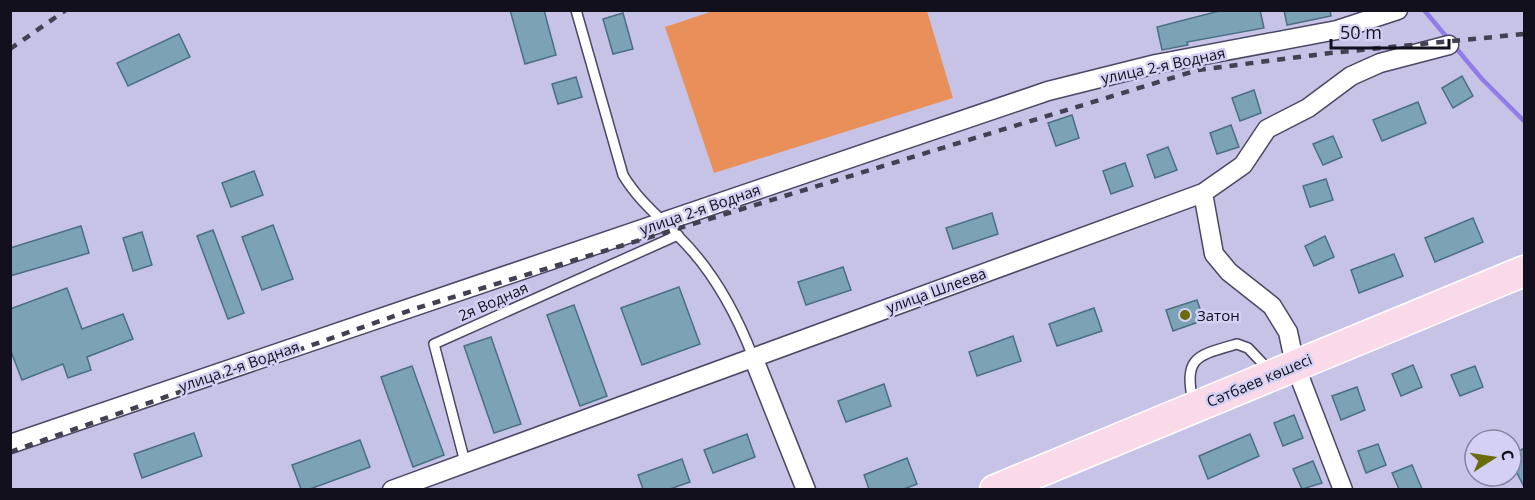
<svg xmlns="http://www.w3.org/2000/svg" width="1535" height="500" font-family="'Open Sans',sans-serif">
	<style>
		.green { fill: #e9905a }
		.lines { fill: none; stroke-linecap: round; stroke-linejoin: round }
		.stream { stroke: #917be7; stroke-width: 4.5 }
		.building { fill: #7ca2b5; stroke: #4a6f81; stroke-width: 1.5 }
		.service-casing { stroke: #4b4765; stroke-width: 12 }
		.minor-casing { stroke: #4b4765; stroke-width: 21 }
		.primary-casing { stroke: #fff; stroke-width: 33 }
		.service { stroke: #fff; stroke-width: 9 }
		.minor { stroke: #fff; stroke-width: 18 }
		.primary { stroke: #fadae8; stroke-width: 30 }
		.rail { stroke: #424052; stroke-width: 4.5; stroke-dasharray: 8 8; stroke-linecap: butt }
		.poi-dot { fill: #6a6b0c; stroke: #d4d0f4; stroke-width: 2 }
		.labels { text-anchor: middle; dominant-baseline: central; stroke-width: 5; stroke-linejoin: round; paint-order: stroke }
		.street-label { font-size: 15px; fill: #11101c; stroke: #d4d0f4 }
		.poi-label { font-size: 15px; fill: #11101c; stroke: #d4d0f4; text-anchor: start }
	</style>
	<rect width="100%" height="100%" fill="#c7c3e7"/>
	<polygon class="green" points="716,10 927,11 953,98 714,173 665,27"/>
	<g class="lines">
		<polyline class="stream" points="1424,10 1482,79 1524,121"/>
	</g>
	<g class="building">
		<polygon points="510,10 544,10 556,55 525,64"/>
		<polygon points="1223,10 1260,10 1264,28 1187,42 1188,45 1162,50 1157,27"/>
		<polygon points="1284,10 1330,10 1331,16 1287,25"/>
		<polygon points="623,13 633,49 613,54 603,19"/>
		<polygon points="179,34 190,57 128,86 117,63"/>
		<polygon points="1462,76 1473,96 1453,108 1442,88"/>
		<polygon points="576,77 582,97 558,104 552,84"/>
		<polygon points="1254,90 1261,113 1240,121 1232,98"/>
		<polygon points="1418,102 1426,123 1382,141 1373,120"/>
		<polygon points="1072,115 1079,138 1056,146 1048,123"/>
		<polygon points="1231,125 1239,147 1217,154 1210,133"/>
		<polygon points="1333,136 1342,157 1323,165 1313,144"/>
		<polygon points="1168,147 1177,170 1155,178 1147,155"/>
		<polygon points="1125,163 1133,186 1111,194 1103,171"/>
		<polygon points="254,171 263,195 231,207 222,183"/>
		<polygon points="1326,179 1333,200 1310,207 1303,186"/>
		<polygon points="992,213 998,234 953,249 946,228"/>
		<polygon points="1473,218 1483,242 1435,262 1425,238"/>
		<polygon points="273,225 293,279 262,290 242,237"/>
		<polygon points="81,226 89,253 10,276 10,248"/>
		<polygon points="213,230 244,313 228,319 197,236"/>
		<polygon points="142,232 152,265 133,271 123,238"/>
		<polygon points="1325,236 1334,257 1314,266 1305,246"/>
		<polygon points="1394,254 1403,276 1359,293 1351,270"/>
		<polygon points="843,267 851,290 806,305 798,282"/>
		<polygon points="679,287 700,344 642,365 621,308"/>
		<polygon points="67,288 82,329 123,314 133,339 87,357 91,370 68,378 63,364 22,380 10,349 10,309"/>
		<polygon points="1197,300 1204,320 1173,331 1166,310"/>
		<polygon points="574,305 607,396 580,406 547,315"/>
		<polygon points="1094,308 1102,331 1057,346 1049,324"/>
		<polygon points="1013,336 1021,361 977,376 969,352"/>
		<polygon points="491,337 521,424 494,433 464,346"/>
		<polygon points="1413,365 1422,387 1401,396 1392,374"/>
		<polygon points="412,366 444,455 413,467 381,377"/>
		<polygon points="1475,366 1483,387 1460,396 1451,375"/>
		<polygon points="884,384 891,406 846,422 838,401"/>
		<polygon points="1357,387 1365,410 1341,420 1332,396"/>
		<polygon points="1294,415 1303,438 1283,446 1274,423"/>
		<polygon points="194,433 202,456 142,478 134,454"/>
		<polygon points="747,434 755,457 713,473 704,450"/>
		<polygon points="1250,434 1259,456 1208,479 1199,456"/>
		<polygon points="360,440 370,467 310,489 301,489 292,465"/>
		<polygon points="1378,444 1386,465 1366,473 1358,451"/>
		<polygon points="1524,448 1524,487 1511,461 1511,456"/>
		<polygon points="907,458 917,484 904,489 869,489 864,475"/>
		<polygon points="682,459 690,482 670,489 643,489 638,475"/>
		<polygon points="1313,461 1322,483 1302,489 1293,469"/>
		<polygon points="1412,465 1422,489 1399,489 1392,473"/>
	</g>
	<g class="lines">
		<defs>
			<g id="service">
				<path d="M576,10L623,175C638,200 658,216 678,236C712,269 736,313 753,357"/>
				<path d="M1193,403C1184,357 1195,356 1237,344L1248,348L1269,370"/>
				<polyline points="465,462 434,344 678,235"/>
			</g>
			<g id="minor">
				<polyline points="1203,193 1214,254 1229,272 1272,306 1288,332 1295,365 1343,490"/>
				<polyline points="753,357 806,490"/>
				<polyline points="10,444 1048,91 1156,64 1337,30 1398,10"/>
				<polyline points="392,490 1203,193 1243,165 1267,129 1308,108 1351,76 1380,63 1449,45"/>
			</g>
			<polyline id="primary" points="995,490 1524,271"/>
		</defs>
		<use href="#service" class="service-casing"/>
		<use href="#minor" class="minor-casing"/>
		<use href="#primary" class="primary-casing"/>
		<use href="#service" class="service"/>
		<use href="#minor" class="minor"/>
		<use href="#primary" class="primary"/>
		<g class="rail">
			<polyline points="10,49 66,10"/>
			<polyline points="10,452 414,309 1198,70 1330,53 1524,34"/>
		</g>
	</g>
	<circle class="poi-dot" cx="1185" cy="315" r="6"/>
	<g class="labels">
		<g class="street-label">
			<text transform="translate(1163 65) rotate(-12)">улица 2-я Водная</text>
			<text transform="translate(700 209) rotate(-19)">улица 2-я Водная</text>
			<text transform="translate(936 290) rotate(-20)">улица Шлеева</text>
			<text transform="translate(493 301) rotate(-24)">2я Водная</text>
			<text transform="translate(239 366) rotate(-19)">улица 2-я Водная</text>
			<text transform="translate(1259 380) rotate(-23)">Сәтбаев көшесі</text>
		</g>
		<g class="poi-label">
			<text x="1197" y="315">Затон</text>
		</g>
	</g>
	<rect width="1535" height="500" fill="none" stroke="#11101c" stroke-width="24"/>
	<g transform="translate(1493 458) rotate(78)"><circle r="28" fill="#d4d0f4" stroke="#86839e" stroke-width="1.5"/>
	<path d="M0-4.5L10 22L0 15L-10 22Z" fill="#6a6b0c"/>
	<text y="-9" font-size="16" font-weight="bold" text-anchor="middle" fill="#11101c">С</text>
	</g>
	<path d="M1331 39v9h118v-9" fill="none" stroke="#11101c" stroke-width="3"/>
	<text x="1340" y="39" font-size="18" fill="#11101c" stroke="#d4d0f4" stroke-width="4.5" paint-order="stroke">50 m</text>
</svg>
